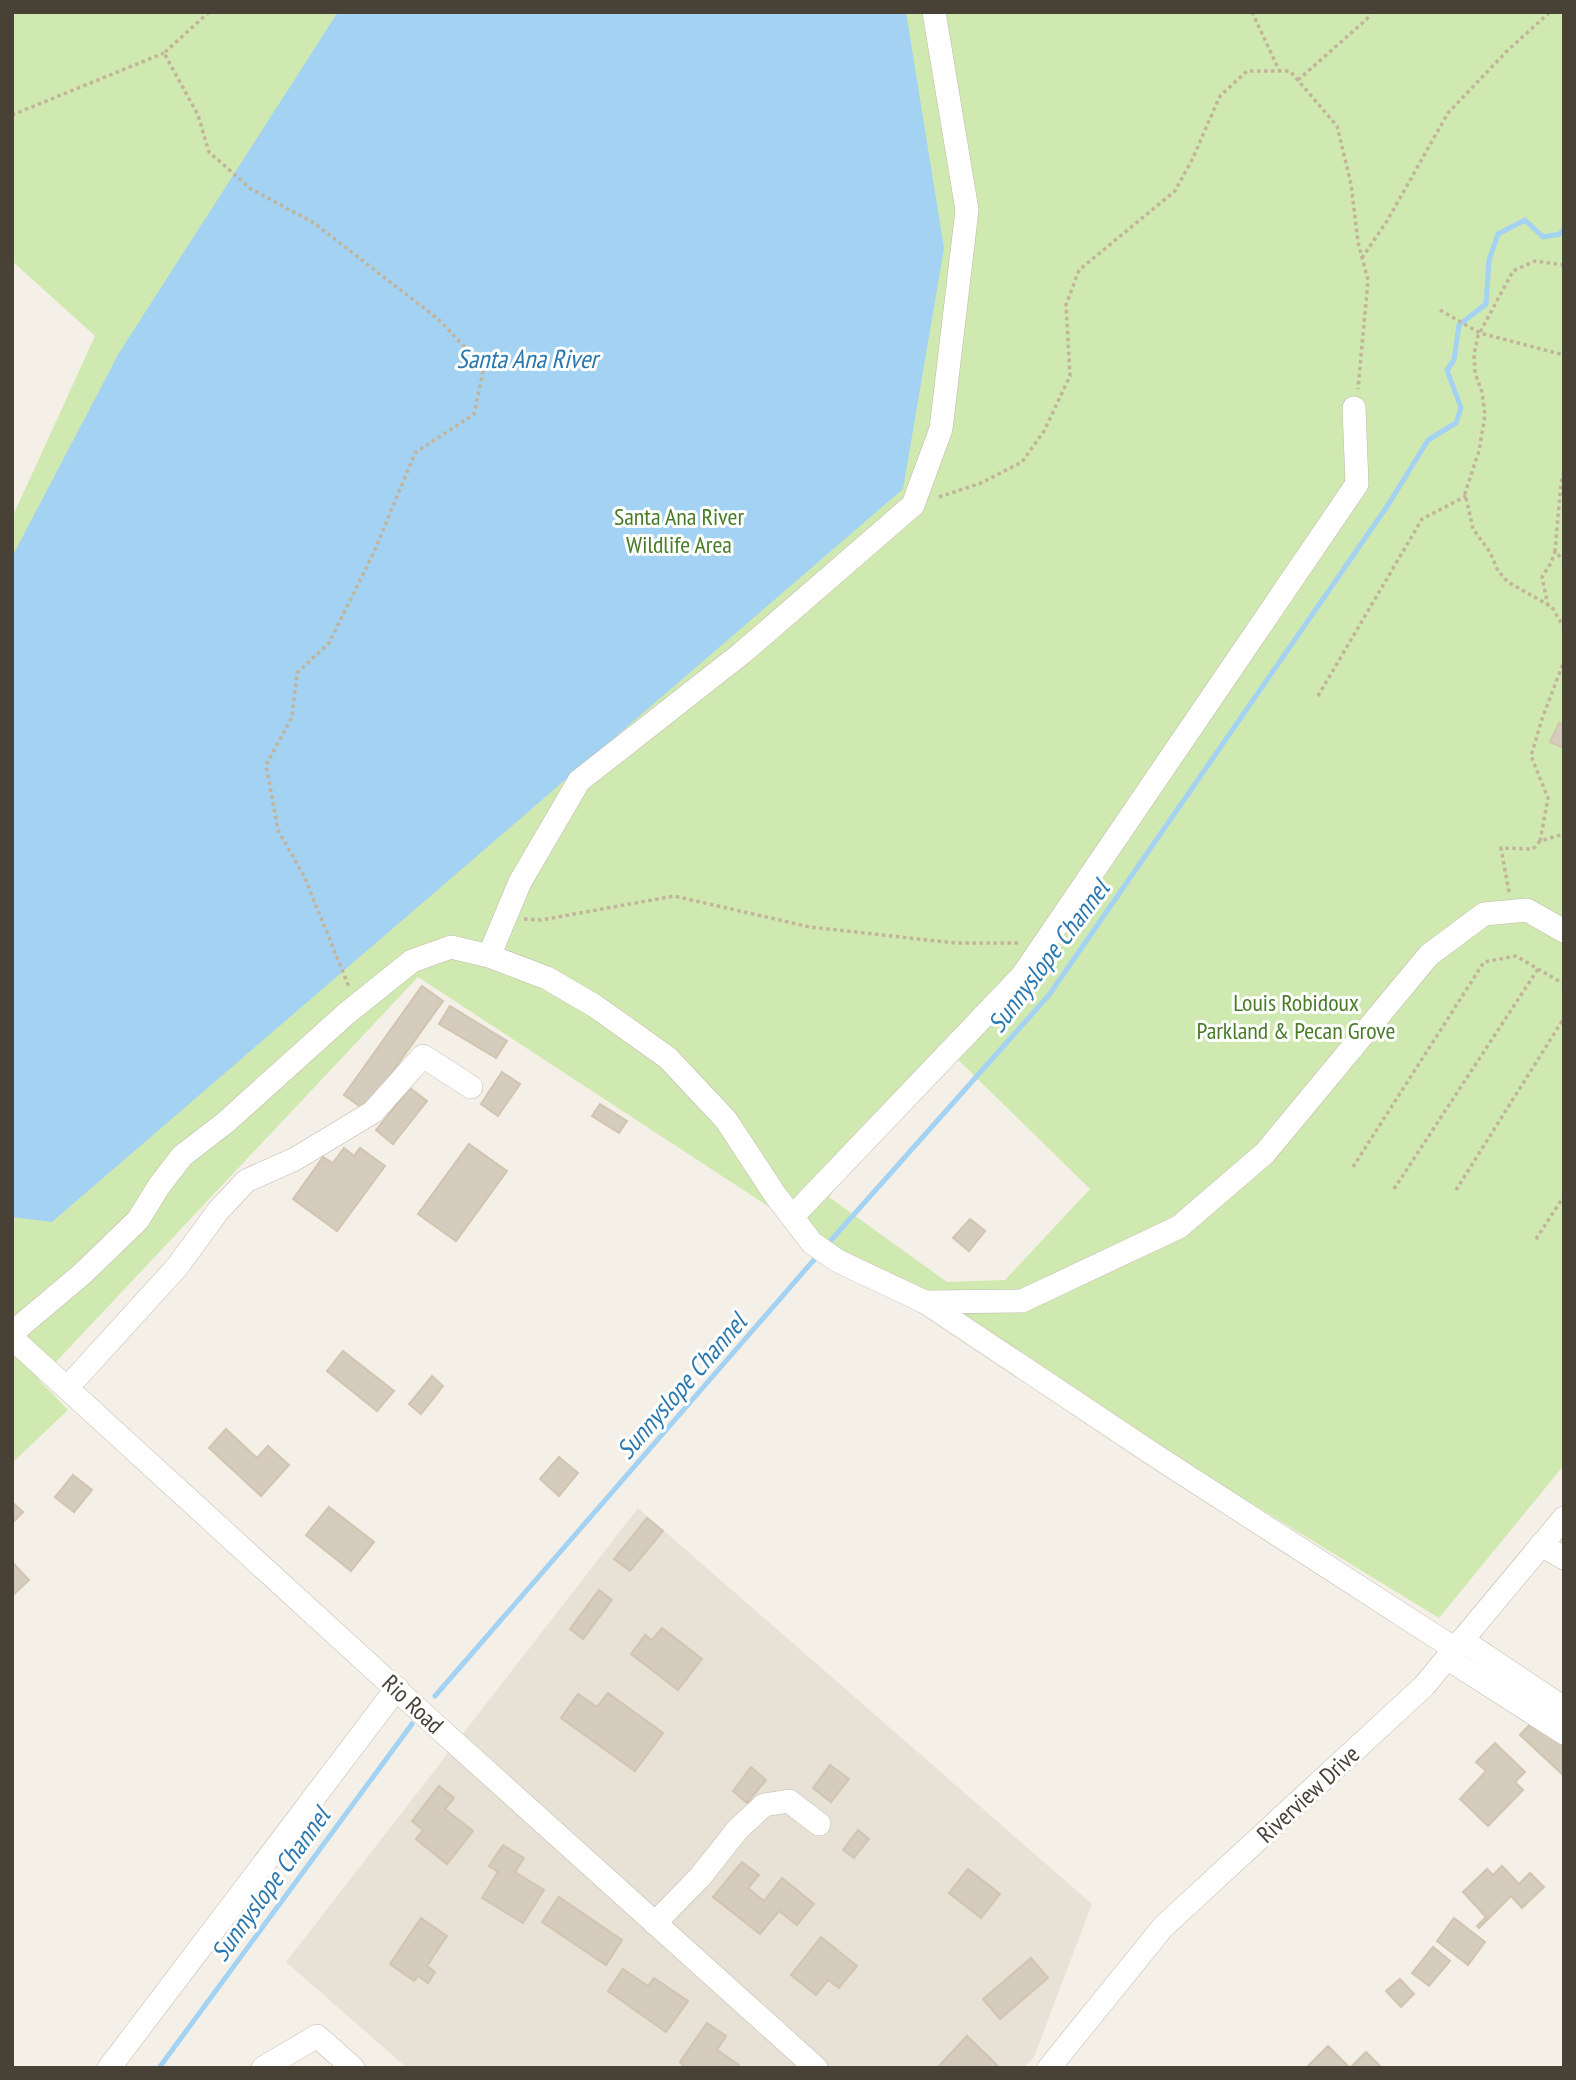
<svg xmlns="http://www.w3.org/2000/svg" width="1576" height="2080" font-family="'PT Sans Narrow',sans-serif">
	<style>
		.residential { fill: #e8e2d6 }
		.green { fill: #d0e9b0; fill-rule: evenodd }
		.water { fill: #a3d2f2 }
		.lines { fill: none; stroke-linecap: round; stroke-linejoin: round }
		.stream { stroke: #a3d2f2; stroke-width: 5 }
		.building { fill: #d6ccbd; stroke: #d1c4b0; stroke-width: 2 }
		.minor-casing { stroke: #c0b8aa; stroke-width: 24 }
		.path { stroke: #c2b49b; stroke-width: 3.5; stroke-dasharray: 3.5 3.5; stroke-linecap: butt }
		.minor { stroke: #fff; stroke-width: 23 }
		.labels { text-anchor: middle; dominant-baseline: central; stroke-width: 6; stroke-linejoin: round; paint-order: stroke }
		.park-label { font-size: 24px; fill: #487b27; stroke: #fff }
		.street-label { font-size: 24px; fill: #484136; stroke: #fff }
		.water-label { font-size: 26px; font-style: italic; fill: #2b78af; stroke: #fff }
	</style>
	<rect width="100%" height="100%" fill="#f4f0e8"/>
	<polygon class="residential" points="638,1508 1092,1904 1034,2057 1024,2068 407,2068 286,1962"/>
	<path class="green" d="M12,12H1564V1465L1439,1618L806,1231L418,977L39,1380L68,1410L12,1463V518L95,336L12,261ZM944,1046L1090,1189L1005,1280L947,1282L829,1197Z"/>
	<polygon class="water" points="338,12 906,12 944,248 903,489 52,1222 12,1217 12,557 119,353"/>
	<g class="lines">
		<g class="stream">
			<polyline points="825,1247 1049,995 1388,505 1428,440 1456,423 1461,408 1447,370 1454,360 1459,325 1486,304 1489,260 1498,234 1525,220 1543,237 1560,234 1564,229"/>
			<polyline points="435,1696 819,1254"/>
			<polyline points="159,2068 412,1724"/>
		</g>
	</g>
	<g class="building">
		<polygon points="1559,723 1564,725 1564,748 1550,742"/>
		<polygon points="422,986 443,1001 365,1110 344,1095"/>
		<polygon points="450,1006 507,1041 496,1058 439,1024"/>
		<polygon points="502,1072 520,1084 498,1116 481,1104"/>
		<polygon points="410,1088 427,1101 393,1144 376,1130"/>
		<polygon points="600,1104 627,1121 619,1133 592,1116"/>
		<polygon points="469,1144 507,1171 456,1241 418,1214"/>
		<polygon points="344,1148 354,1156 360,1148 385,1166 337,1231 293,1199 323,1157 333,1163"/>
		<polygon points="970,1219 985,1231 969,1251 953,1238"/>
		<polygon points="343,1351 394,1391 377,1411 327,1371"/>
		<polygon points="432,1376 443,1386 421,1414 409,1404"/>
		<polygon points="226,1429 257,1458 268,1446 289,1465 261,1496 209,1448"/>
		<polygon points="559,1457 578,1473 559,1496 540,1479"/>
		<polygon points="73,1475 92,1490 74,1512 55,1497"/>
		<polygon points="12,1502 23,1512 12,1523"/>
		<polygon points="329,1507 374,1542 351,1571 306,1535"/>
		<polygon points="647,1518 663,1531 630,1571 614,1559"/>
		<polygon points="12,1562 29,1580 12,1596"/>
		<polygon points="599,1590 612,1600 583,1639 570,1629"/>
		<polygon points="662,1628 702,1659 678,1690 631,1654 645,1635 652,1640"/>
		<polygon points="608,1693 663,1733 635,1771 561,1718 578,1694 597,1707"/>
		<polygon points="1534,1720 1564,1748 1564,1776 1520,1735"/>
		<polygon points="1495,1743 1525,1772 1515,1782 1523,1790 1488,1826 1460,1799 1486,1771 1476,1762"/>
		<polygon points="830,1765 849,1779 831,1802 813,1788"/>
		<polygon points="751,1767 766,1780 747,1803 733,1791"/>
		<polygon points="439,1786 454,1798 445,1809 473,1831 447,1864 416,1839 423,1830 412,1821"/>
		<polygon points="858,1830 869,1839 854,1858 843,1850"/>
		<polygon points="503,1845 524,1858 515,1872 544,1890 523,1923 482,1898 498,1872 489,1866"/>
		<polygon points="742,1862 759,1875 748,1888 764,1901 782,1878 814,1904 797,1925 779,1911 760,1934 713,1897"/>
		<polygon points="1502,1866 1519,1884 1530,1873 1544,1887 1522,1908 1511,1896 1479,1928 1477,1926 1486,1917 1463,1892 1487,1869 1493,1875"/>
		<polygon points="968,1869 1000,1894 981,1918 949,1893"/>
		<polygon points="559,1897 622,1940 606,1965 542,1922"/>
		<polygon points="421,1918 447,1936 427,1966 435,1972 428,1983 418,1976 414,1981 390,1964"/>
		<polygon points="1454,1918 1485,1942 1468,1965 1437,1941"/>
		<polygon points="821,1937 857,1966 839,1988 828,1980 816,1995 791,1975"/>
		<polygon points="1433,1947 1450,1961 1429,1986 1412,1973"/>
		<polygon points="1031,1958 1048,1978 1000,2019 983,1999"/>
		<polygon points="623,1969 648,1986 654,1978 688,2001 666,2032 608,1991"/>
		<polygon points="1400,1979 1414,1994 1401,2007 1386,1991"/>
		<polygon points="707,2023 726,2036 717,2050 739,2065 737,2068 685,2068 680,2062"/>
		<polygon points="967,2036 997,2065 994,2068 937,2068"/>
		<polygon points="1328,2046 1350,2068 1366,2052 1382,2068 1306,2068"/>
	</g>
	<g class="lines">
		<defs>
			<g id="minor">
				<polyline points="489,956 520,882 579,781 742,653 913,505 941,429 967,210 934,12"/>
				<polyline points="792,1217 1022,976 1357,484 1354,408"/>
				<polyline points="925,1302 1159,1458 1455,1649"/>
				<polyline points="12,1333 81,1275 138,1220 159,1186 182,1156 226,1122 346,1014 412,961 451,947 489,956 547,978 595,1006 668,1058 726,1120 776,1196 812,1243 838,1261 925,1302 1022,1301 1179,1227 1265,1153 1429,955 1484,914 1527,910 1564,931"/>
				<polyline points="12,1338 432,1722 816,2068"/>
				<polyline points="67,1388 177,1267 218,1211 246,1181 295,1159 373,1112 423,1056 471,1087"/>
				<polyline points="1541,1545 1564,1558"/>
				<polyline points="1462,1640 1564,1708"/>
				<polyline points="1447,1658 1564,1733"/>
				<polyline points="655,1923 700,1877 738,1829 764,1805 789,1801 819,1824"/>
				<polyline points="109,2068 397,1688"/>
				<polyline points="263,2068 317,2036 353,2068"/>
				<polyline points="1049,2068 1163,1927 1424,1686 1564,1518"/>
			</g>
		</defs>
		<use href="#minor" class="minor-casing"/>
		<g class="path">
			<polyline points="209,12 164,53 198,115 209,152 251,189 314,223 438,319 484,367 474,414 415,453 374,552 329,643 297,673 292,717 266,765 278,830 304,876 349,987"/>
			<polyline points="1252,12 1279,70"/>
			<polyline points="1298,80 1367,19 1371,12"/>
			<polyline points="12,115 164,53"/>
			<polyline points="1362,258 1387,221 1448,113 1507,51 1550,12"/>
			<polyline points="1564,265 1535,261 1513,271 1478,336 1474,354 1475,373 1482,392 1485,415 1479,451 1465,493 1473,529 1490,552 1498,571 1508,582 1552,607 1564,628"/>
			<polyline points="1440,310 1480,333 1564,355"/>
			<polyline points="1564,472 1561,483 1555,551 1564,561"/>
			<polyline points="939,497 981,483 1022,462 1044,431 1070,376 1066,305 1079,270 1175,191 1192,160 1220,96 1247,71 1290,71 1337,126 1351,184 1358,242 1368,280 1358,389"/>
			<polyline points="1548,606 1542,577 1551,563 1556,549"/>
			<polyline points="1318,696 1422,519 1466,496"/>
			<polyline points="1540,841 1548,798 1531,756 1542,719 1564,661"/>
			<polyline points="1509,892 1501,848 1533,849 1540,841 1564,834"/>
			<polyline points="524,919 541,920 674,896 810,927 955,943 1021,943"/>
			<polyline points="1353,1167 1484,962 1516,956 1564,984"/>
			<polyline points="1394,1189 1538,969"/>
			<polyline points="1456,1190 1564,1018"/>
			<polyline points="1536,1239 1564,1196"/>
		</g>
		<use href="#minor" class="minor"/>
	</g>
	<g class="labels">
		<g class="park-label">
			<text x="679" y="516">Santa Ana River<tspan x="679" dy="28">Wildlife Area</tspan></text>
			<text x="1296" y="1002">Louis Robidoux<tspan x="1296" dy="28">Parkland &amp; Pecan Grove</tspan></text>
		</g>
		<g class="street-label">
			<text transform="translate(413 1704) rotate(43)">Rio Road</text>
			<text transform="translate(1308 1794) rotate(-43)">Riverview Drive</text>
		</g>
		<g class="water-label">
			<text x="527" y="358">Santa Ana River</text>
			<text transform="translate(1048 956) rotate(-53)">Sunnyslope Channel</text>
			<text transform="translate(681 1386) rotate(-49)">Sunnyslope Channel</text>
			<text transform="translate(270 1884) rotate(-54)">Sunnyslope Channel</text>
		</g>
	</g>
	<rect width="1576" height="2080" fill="none" stroke="#484136" stroke-width="28"/>
</svg>
